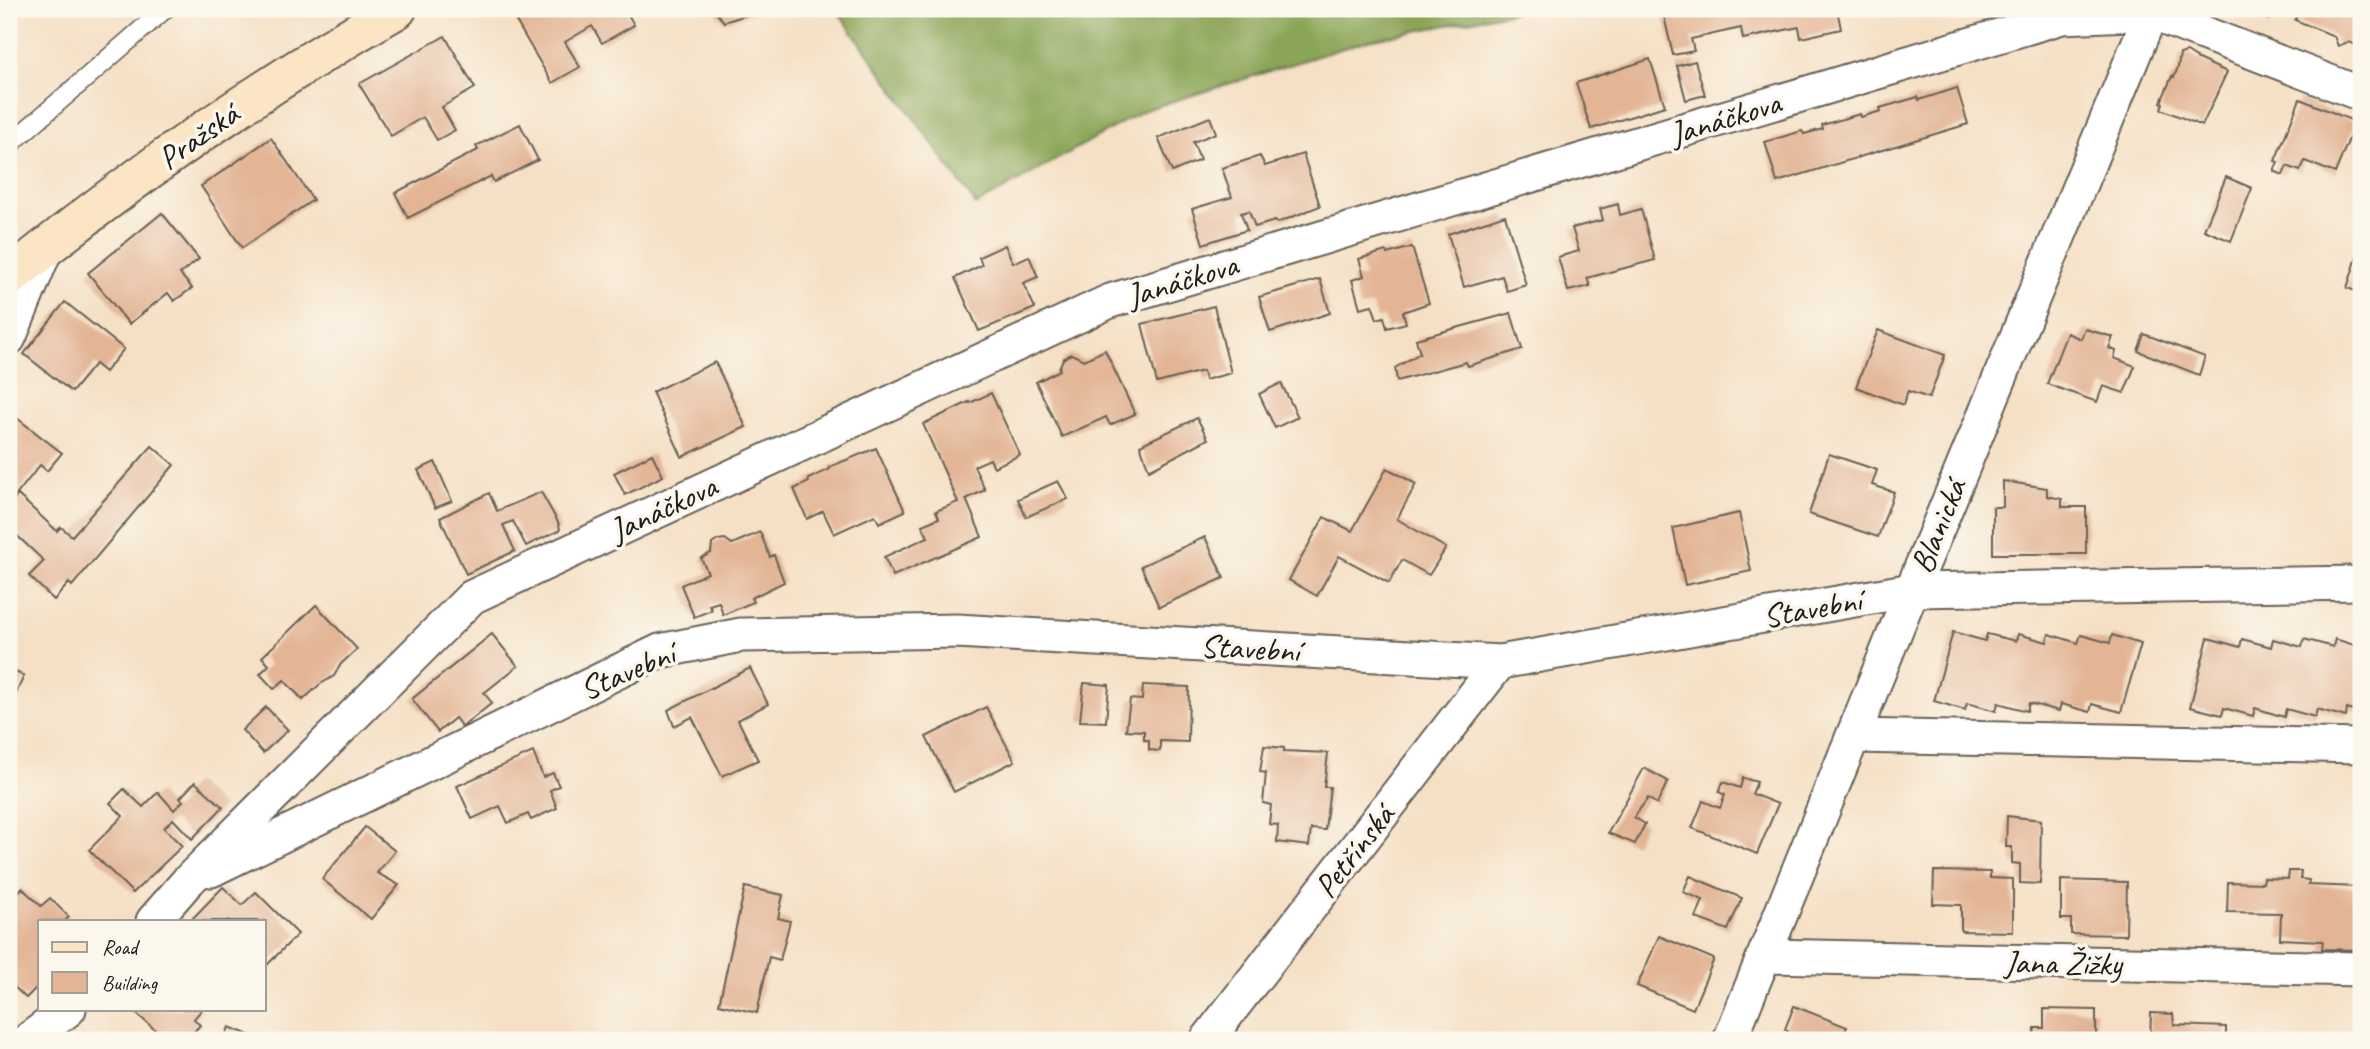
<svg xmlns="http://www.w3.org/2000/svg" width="2370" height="1049" font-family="Caveat,sans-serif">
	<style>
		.forest { fill: #8aa557; stroke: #53603a; stroke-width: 2 }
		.building { fill: #e3b595 }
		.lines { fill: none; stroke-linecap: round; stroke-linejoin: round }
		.lane-casing { stroke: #686157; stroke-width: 21 }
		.street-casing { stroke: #686157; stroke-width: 37 }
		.secondary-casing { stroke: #686157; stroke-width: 42 }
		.lane { stroke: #fff; stroke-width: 18 }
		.street { stroke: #fff; stroke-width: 33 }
		.secondary { stroke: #fce5c4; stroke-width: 38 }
		.labels { text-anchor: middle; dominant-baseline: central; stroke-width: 7; stroke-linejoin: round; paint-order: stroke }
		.street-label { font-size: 33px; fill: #1c1c1c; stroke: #fbf7ec }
	</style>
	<rect width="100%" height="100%" fill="#fbf7ec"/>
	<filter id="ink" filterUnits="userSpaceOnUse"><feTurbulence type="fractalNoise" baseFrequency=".0143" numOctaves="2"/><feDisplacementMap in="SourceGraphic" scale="14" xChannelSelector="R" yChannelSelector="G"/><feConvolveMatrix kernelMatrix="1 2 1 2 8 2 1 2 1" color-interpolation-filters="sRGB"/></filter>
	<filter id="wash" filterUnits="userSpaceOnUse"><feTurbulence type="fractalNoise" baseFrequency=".00686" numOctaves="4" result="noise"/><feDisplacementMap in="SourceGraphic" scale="28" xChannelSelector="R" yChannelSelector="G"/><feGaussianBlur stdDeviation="1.57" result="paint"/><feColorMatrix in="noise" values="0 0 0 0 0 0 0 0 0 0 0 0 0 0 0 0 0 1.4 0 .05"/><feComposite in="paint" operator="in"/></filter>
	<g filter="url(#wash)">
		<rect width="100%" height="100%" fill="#f5e0c5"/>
		<polygon class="forest" points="836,9 1530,9 1369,40 1145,110 976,205"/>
		<g id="blocks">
			<g class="building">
				<polygon points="509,9 625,9 634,25 602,43 592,26 565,42 580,67 552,83"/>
				<polygon points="713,9 765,9 724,22"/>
				<polygon points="1697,9 1837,9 1841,29 1801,38 1799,27 1743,39 1741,28 1691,39 1694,51 1673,55 1664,16"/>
				<polygon points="2243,9 2275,9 2269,20"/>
				<polygon points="2300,9 2361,9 2361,47 2348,42 2338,46 2334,36 2295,20"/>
				<polygon points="445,36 475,88 442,107 455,130 437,140 423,117 391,136 359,84"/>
				<polygon points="2187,52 2198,59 2227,72 2202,126 2161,109 2163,103 2161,102 2172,76 2174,77 2178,67 2180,54"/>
				<polygon points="1650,59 1665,106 1591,129 1576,83"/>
				<polygon points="1695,61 1705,95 1686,100 1677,66"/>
				<polygon points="1957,88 1968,124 1777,182 1765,142 1802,131 1804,134 1823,129 1822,125 1860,114 1861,117 1881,111 1880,108 1918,97 1919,100"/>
				<polygon points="2300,99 2356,122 2335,173 2305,161 2300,171 2287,166 2283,175 2274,171 2278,162 2275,161"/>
				<polygon points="1210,117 1216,133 1193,142 1200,160 1172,172 1158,138"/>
				<polygon points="520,124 538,160 494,182 491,176 408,218 395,193 478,150 476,146"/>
				<polygon points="271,138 313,200 242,248 201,186"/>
				<polygon points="1303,154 1320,206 1277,223 1275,221 1255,227 1249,211 1241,213 1247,230 1203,244 1192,209 1232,197 1222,168 1260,156 1265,166"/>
				<polygon points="2226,177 2252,188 2231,241 2204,230"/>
				<polygon points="1618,204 1620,215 1641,209 1655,260 1587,278 1590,286 1568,291 1558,257 1579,251 1572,228 1603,220 1600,209"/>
				<polygon points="162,213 199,259 180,274 192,288 174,301 168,293 129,324 88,273"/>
				<polygon points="1505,215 1526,285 1507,291 1502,276 1464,287 1448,234"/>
				<polygon points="1005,245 1013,263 1029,256 1038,277 1023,283 1035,308 979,331 955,278 982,265 979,257"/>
				<polygon points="1412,247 1429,303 1403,312 1406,323 1387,328 1384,317 1377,319 1372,305 1360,308 1352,280 1364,276 1359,259 1386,251 1387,254"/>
				<polygon points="2357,257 2361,258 2361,293 2347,288"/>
				<polygon points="1320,279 1330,313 1270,332 1259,297"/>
				<polygon points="65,302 124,349 105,372 95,364 72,392 24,354"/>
				<polygon points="1214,306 1231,373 1205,380 1203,371 1157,383 1142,324"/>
				<polygon points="1511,313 1522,349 1468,366 1466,362 1397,381 1395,368 1420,353 1416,339"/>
				<polygon points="2085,329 2113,337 2109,348 2116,351 2114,358 2135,366 2124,393 2103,386 2097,402 2047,384 2067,333 2081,339"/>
				<polygon points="1878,330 1945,355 1929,398 1908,391 1903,405 1856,387"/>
				<polygon points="2144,334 2205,357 2199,375 2138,351"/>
				<polygon points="1105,350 1135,414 1110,425 1106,417 1062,437 1036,382 1060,370 1059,368 1063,359 1071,354 1084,360"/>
				<polygon points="715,362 746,427 682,457 652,392"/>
				<polygon points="1281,383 1298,417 1275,428 1259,394"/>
				<polygon points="991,393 1020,455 994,467 990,459 974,466 985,490 966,499 982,537 893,576 884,557 928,537 922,525 939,518 936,511 958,502 923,424 969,402 970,403"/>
				<polygon points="9,412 62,453 47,471 40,465 10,503 18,495 57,531 61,527 72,536 152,446 174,465 72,586 69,583 54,600 29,576 44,561 9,528"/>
				<polygon points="1197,418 1208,439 1149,470 1140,445"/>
				<polygon points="876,448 905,511 879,523 875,515 834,534 823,511 807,519 794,489 809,482 808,479 830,469 829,467"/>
				<polygon points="652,454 663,476 625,495 614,473"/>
				<polygon points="1829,454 1877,470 1872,485 1894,492 1878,537 1809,514"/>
				<polygon points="435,462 452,501 435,508 418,470"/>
				<polygon points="1387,468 1416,484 1397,519 1446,548 1429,575 1402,560 1389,583 1339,556 1317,596 1289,580 1324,517 1352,531"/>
				<polygon points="1058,481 1068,499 1026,517 1018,499"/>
				<polygon points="2003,481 2047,488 2047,496 2062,499 2062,507 2086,507 2086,554 1993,554 1993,507 2003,507"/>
				<polygon points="541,492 559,524 560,530 526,546 513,521 503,525 515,551 466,574 440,518 489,493 497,511"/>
				<polygon points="1739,513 1751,571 1685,585 1673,528"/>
				<polygon points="760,532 770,557 774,555 784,582 751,598 753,602 723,615 719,602 709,605 712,610 694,617 681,585 708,573 701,558 711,553 712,544 718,540 725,539 732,544"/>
				<polygon points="1205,537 1224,578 1159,607 1141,566"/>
				<polygon points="316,605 357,649 341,664 334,676 319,685 303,700 284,680 274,689 260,674 269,665 262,657"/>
				<polygon points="1953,632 1985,641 1987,634 2016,641 2018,634 2047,642 2049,634 2078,643 2081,635 2110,643 2112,635 2141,644 2121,712 2092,704 2090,712 2061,704 2059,711 2029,703 2027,711 1998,703 1996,711 1967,703 1965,710 1934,701"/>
				<polygon points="492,634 518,666 484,693 492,703 462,727 455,718 438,732 412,699"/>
				<polygon points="2208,638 2240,647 2242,639 2271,647 2273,639 2302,647 2304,639 2333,647 2335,639 2361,647 2361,713 2347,709 2346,717 2317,709 2315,717 2286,709 2284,717 2255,708 2253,716 2224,708 2222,715 2190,707"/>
				<polygon points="750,668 768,704 738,720 758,760 722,776 692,717 674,726 668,710"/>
				<polygon points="9,669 24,676 9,709"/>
				<polygon points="1084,683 1109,685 1106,722 1080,721"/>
				<polygon points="1143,685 1189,687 1188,742 1160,741 1160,751 1149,750 1149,740 1144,740 1144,731 1126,730 1130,699 1142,700"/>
				<polygon points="266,707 288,730 263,753 242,730"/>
				<polygon points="986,707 1015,761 954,792 926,737"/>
				<polygon points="1264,746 1284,748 1284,751 1328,753 1324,787 1330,787 1325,830 1311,829 1309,846 1277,842 1278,825 1269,824 1271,805 1263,803 1266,773 1260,772"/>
				<polygon points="533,752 543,777 553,773 559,786 550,790 557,808 531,820 528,814 508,823 500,806 472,819 457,786"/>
				<polygon points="1644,768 1668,781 1657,804 1648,798 1634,817 1645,824 1635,844 1608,833"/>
				<polygon points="1743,778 1757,782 1752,794 1778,804 1757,854 1692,828 1703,801 1720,808 1725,795 1719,792 1723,782 1740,788"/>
				<polygon points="195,782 223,807 192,839 173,819 164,828 182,846 133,893 89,850 123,816 110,803 124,789 143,807 158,792 174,810 183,801 180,798"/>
				<polygon points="2007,816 2041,820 2040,884 2020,883 2020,864 2012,863 2012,847 2006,847"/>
				<polygon points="365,827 395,851 377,873 399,885 371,919 322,879"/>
				<polygon points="1934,871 1990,872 1990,878 2013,879 2013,932 1961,931 1961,905 1933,904"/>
				<polygon points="2289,871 2301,871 2300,879 2309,880 2308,885 2360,887 2359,950 2322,949 2323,941 2280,939 2281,913 2227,912 2228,882 2263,883 2264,878 2288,879"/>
				<polygon points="1690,876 1742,898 1728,930 1696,918 1703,900 1683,892"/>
				<polygon points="2061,880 2127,882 2126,935 2071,934 2071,919 2061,919"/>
				<polygon points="223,887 242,905 256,892 298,934 264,968 264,921 190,921"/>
				<polygon points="745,887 783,895 778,918 790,921 780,960 769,957 757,1013 719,1004"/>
				<polygon points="22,888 41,906 50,898 69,917 65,921 40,921 40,984 26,998 9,982 9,924 13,920 9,915 9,902"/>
				<polygon points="1659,936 1714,959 1693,1009 1637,986"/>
				<polygon points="1794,1006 1847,1027 1841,1040 1784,1040 1788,1031 1785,1029"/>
				<polygon points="131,1009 202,1009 194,1019 200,1025 187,1040 167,1040"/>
				<polygon points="2044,1009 2096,1010 2096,1040 2033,1040 2035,1028 2044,1028"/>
				<polygon points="2151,1013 2173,1014 2174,1025 2226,1027 2226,1040 2150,1040"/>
				<polygon points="229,1027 262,1040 224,1040"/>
			</g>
		</g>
	</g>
	<g filter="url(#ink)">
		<use href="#blocks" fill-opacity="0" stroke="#686157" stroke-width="2"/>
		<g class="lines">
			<defs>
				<polyline id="lane" points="9,145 165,9"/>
				<g id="street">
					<polyline points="9,338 47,246"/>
					<polyline points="1853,736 2361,746"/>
					<polyline points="211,870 660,651 741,635 957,631 1500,662 1912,590 2361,583"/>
					<polyline points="153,921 187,882 472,597 1110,301 2062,17 2151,13 2361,94"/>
					<polyline points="1766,956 2361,969"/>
					<polyline points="28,1040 69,1009"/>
					<polyline points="1207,1040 1500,662"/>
					<polyline points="1730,1040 1912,590 2151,13"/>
				</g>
				<path id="secondary" d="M9,277C131,178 261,87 397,9"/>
			</defs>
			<use href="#lane" class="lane-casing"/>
			<use href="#street" class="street-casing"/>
			<use href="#secondary" class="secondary-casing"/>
			<use href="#lane" class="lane"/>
			<use href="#street" class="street"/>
			<use href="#secondary" class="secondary"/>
		</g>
	</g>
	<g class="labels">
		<g class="street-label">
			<text transform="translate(1725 118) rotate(-17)">Janáčkova</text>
			<text transform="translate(198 136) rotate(-35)">Pražská</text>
			<text transform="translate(1182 280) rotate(-17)">Janáčkova</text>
			<text transform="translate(663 508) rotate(-25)">Janáčkova</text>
			<text transform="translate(1938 526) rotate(-68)">Blanická</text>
			<text transform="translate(1812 608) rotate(-10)">Stavební</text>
			<text transform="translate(1250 648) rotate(3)">Stavební</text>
			<text transform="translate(627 671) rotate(-23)">Stavební</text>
			<text transform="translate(1354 851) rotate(-52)">Petřínská</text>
			<text transform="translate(2063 963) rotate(1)">Jana Žižky</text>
		</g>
	</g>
	<rect width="2370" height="1049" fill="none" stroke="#fbf7ec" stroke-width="35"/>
	<rect x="38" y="920" width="228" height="91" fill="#fbf7ec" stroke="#a29f99" stroke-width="2"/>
	<rect x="52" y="942" width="35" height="10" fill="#fce5c4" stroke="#a29f99" stroke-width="2"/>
	<text x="102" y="954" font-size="21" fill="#1c1c1c">Road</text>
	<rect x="52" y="972" width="35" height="21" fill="#e3b595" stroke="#a29f99" stroke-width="2"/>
	<text x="102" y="990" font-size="21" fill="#1c1c1c">Building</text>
</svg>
